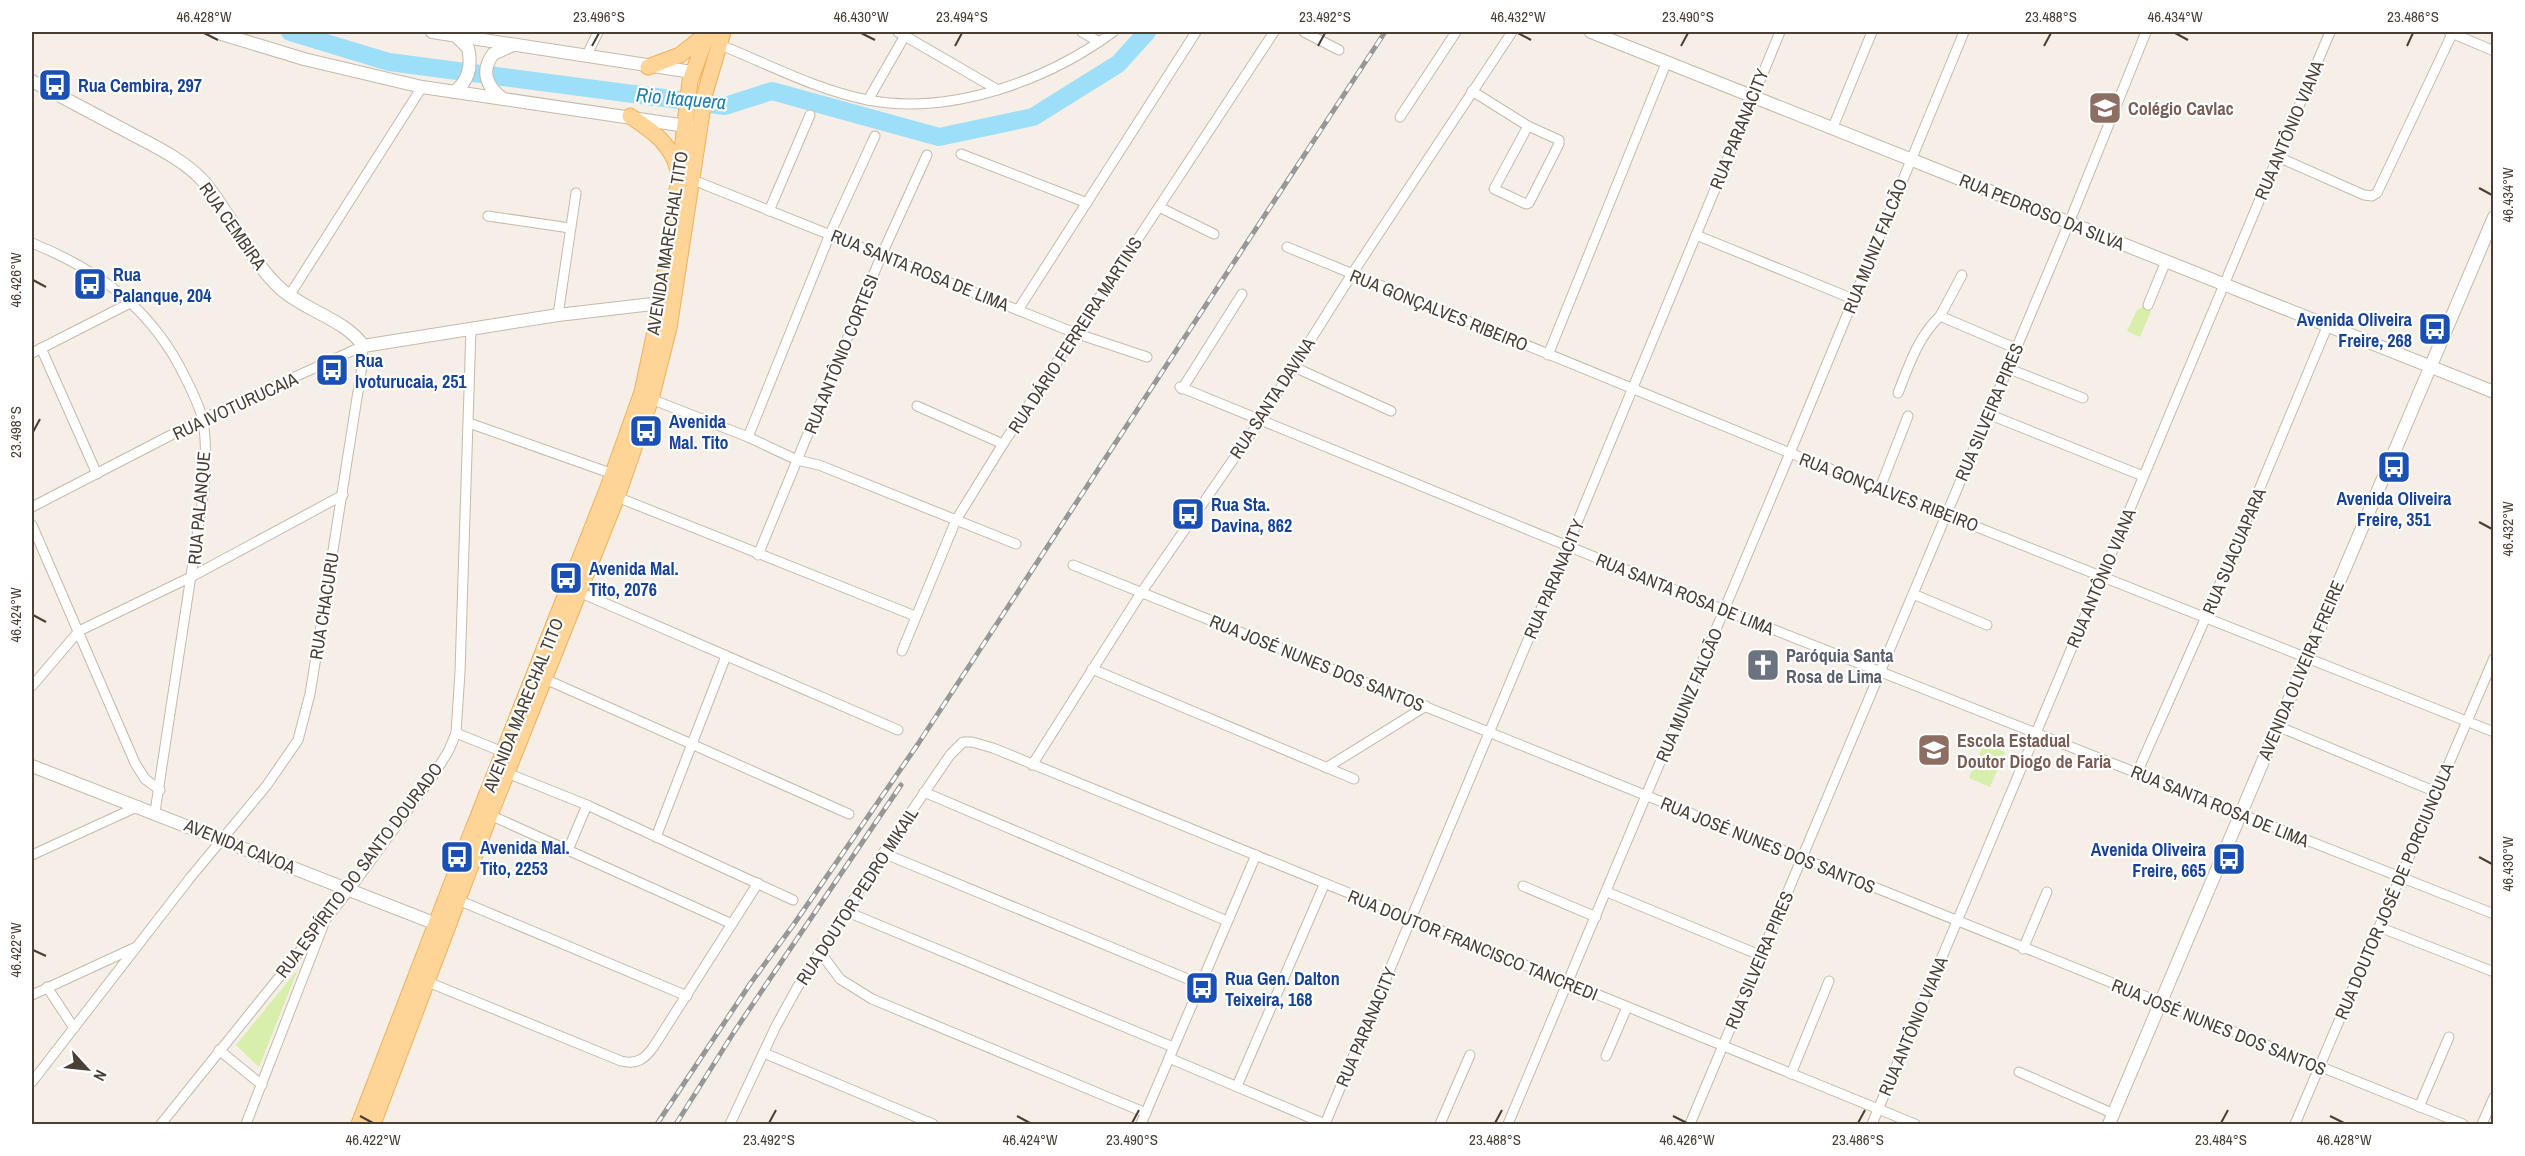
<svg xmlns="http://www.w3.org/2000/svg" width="2525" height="1156" font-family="'Archivo Narrow',sans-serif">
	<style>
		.green { fill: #d8eeab }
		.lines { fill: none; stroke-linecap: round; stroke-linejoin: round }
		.river { stroke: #9ddef9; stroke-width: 18 }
		.minor-casing { stroke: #c5b9ab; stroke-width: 11 }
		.tertiary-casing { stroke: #c5b9ab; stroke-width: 14 }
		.primary-casing { stroke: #f1b159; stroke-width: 17 }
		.minor { stroke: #fff; stroke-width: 9 }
		.tertiary { stroke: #fff; stroke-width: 12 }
		.primary { stroke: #ffd497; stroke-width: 15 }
		.rail-casing { stroke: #979797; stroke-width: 5 }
		.rail { stroke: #fff; stroke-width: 3; stroke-dasharray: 9; stroke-linecap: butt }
		.ticks { fill: none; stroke: #4a3f35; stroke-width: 2 }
		.labels { text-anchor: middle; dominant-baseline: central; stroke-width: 4.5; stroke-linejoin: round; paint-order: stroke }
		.transit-label { font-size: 18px; font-weight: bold; fill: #164399; stroke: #fff; text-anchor: start }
		.education-label { font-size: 18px; font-weight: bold; fill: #785e54; stroke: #fff; text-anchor: start }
		.street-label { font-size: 18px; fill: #4a3f35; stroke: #fff }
		.worship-label { font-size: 18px; font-weight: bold; fill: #5b616d; stroke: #fff; text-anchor: start }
		.water-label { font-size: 20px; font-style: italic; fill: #1f7fa8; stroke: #fff }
		.neatline { fill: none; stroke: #4a3f35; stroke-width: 2 }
		.ticks-label { font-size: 15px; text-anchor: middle; fill: #4a3f35 }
	</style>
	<rect width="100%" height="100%" fill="#f5efe7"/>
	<g class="green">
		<polygon points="2145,306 2151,311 2140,337 2127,331 2137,310"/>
		<polygon points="1984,743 2005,752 1990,787 1969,778"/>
		<polygon points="298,969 259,1067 236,1045"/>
	</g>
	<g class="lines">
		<polyline class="river" points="290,32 389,62 725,106 772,91 939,137 1033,117 1118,64 1147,32"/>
		<defs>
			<g id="minor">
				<polyline points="898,32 998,90"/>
				<polyline points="1082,32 1099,42"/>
				<polyline points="1304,32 1339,50"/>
				<polyline points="2449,32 2494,51"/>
				<path d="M718,44C766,63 816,90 868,100C951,116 1048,80 1113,32"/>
				<polyline points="586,57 598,32"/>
				<polyline points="1472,91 1528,126 1559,140 1559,144 1529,203 1526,204 1494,189 1528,126"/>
				<polyline points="868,100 907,32"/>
				<polyline points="1400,117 1456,32"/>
				<polyline points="1833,127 1872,32"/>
				<polyline points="961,154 1087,203"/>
				<polyline points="2278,157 2364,195 2372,196 2377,193 2452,34"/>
				<polyline points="693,180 1075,333 1147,357"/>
				<polyline points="1159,207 1214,234"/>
				<polyline points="769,211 810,115"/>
				<polyline points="488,216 570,228"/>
				<polyline points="1696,235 1853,299"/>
				<path d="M32,243C101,271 153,310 186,379C192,391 200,407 203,421C207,444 205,467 204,490L155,812"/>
				<polyline points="1287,247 1790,453 2494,732"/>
				<polyline points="289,296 422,87"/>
				<polyline points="2148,305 2166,261"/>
				<polyline points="1018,310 1196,32"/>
				<polyline points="558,315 576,193"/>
				<polyline points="1940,316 1962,275"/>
				<polyline points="41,348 97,474"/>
				<polyline points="32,353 132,302"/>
				<polyline points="1548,355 1667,61"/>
				<polyline points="1294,367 1391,411"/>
				<polyline points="2007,368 2083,398"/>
				<polyline points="1180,387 1724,610 2494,914"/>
				<polyline points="1182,389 1242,294"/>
				<path d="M1898,393C1909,365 1918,337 1940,316L2015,348"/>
				<polyline points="651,399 748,437 797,460 819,465 1016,544"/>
				<polyline points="917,406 1003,444"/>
				<polyline points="1988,414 2143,476"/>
				<polyline points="469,423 613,474"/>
				<polyline points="748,437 830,234 875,136"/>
				<polyline points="1880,488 1908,416"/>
				<polyline points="617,497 915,616"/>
				<polyline points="32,507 202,419 363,346 362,366 322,620 310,694 298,740 267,785 190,878 32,1082"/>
				<polyline points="32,525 135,763 145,779 160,790"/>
				<polyline points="758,555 882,254 927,155"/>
				<polyline points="1073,565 2463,1124"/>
				<polyline points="579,592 898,730"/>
				<polyline points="1913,594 1987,625"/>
				<polyline points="902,651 956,520 1003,444 1274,32"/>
				<polyline points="1092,669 1354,779"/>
				<polyline points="545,679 849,814"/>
				<polyline points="32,686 79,631 193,576 343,495"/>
				<polyline points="2277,726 2436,792"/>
				<polyline points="456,733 503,752"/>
				<polyline points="1032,765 1141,593 1259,422 1352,274 1512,32"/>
				<polyline points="1326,768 1426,706"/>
				<polyline points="507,773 587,805 793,900"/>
				<polyline points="2137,773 2206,617 2327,327"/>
				<polyline points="924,792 1227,921"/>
				<polyline points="490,815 732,924"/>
				<polyline points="656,837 726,656"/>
				<polyline points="568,850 587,805"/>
				<polyline points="883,853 1200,984"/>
				<polyline points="32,855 139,806"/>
				<polyline points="1523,886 1596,917"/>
				<polyline points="1607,892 1762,956"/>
				<polyline points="458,900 687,996"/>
				<polyline points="845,911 1173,1047"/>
				<polyline points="2379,927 2494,972"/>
				<polyline points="2023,949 2047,892"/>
				<polyline points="820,952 840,979 872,999 1146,1113"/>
				<path d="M423,980L621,1061C637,1065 645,1059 654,1046L758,883"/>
				<polyline points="47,987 74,1028"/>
				<polyline points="32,995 136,947"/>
				<polyline points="219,1050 262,1085"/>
				<polyline points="764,1053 933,1124"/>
				<polyline points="1606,1056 1627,1007"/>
				<polyline points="1169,1058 1325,1124 1567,547 1780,32"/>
				<polyline points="2019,1072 2114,1114"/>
				<polyline points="1791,1074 1829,981"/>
				<polyline points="1237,1086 1324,885"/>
				<polyline points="2419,1107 2449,1037"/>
				<polyline points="161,1124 350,889 435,773 449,750 456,733 460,672 471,328"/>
				<polyline points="246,1124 323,926"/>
				<polyline points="730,1124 776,1026 797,988 883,853 950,755 963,742 972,742 993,748 1915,1124"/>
				<polyline points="1141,1124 1256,855"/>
				<polyline points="1440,1124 1470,1055"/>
				<polyline points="1508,1124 1790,453 1964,32"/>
				<polyline points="1690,1124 2069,223 2146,32"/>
				<polyline points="1872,1124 2330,32"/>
				<polyline points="2295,1124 2494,658"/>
				<polyline points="2482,1124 2494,1097"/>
			</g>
			<g id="tertiary">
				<polyline points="215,32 304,59 422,87 693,127"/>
				<polyline points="432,32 692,72"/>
				<polyline points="1591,32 2494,392"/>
				<path d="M32,81C64,98 96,115 128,132C154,146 185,160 204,182C233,216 248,259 281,289C304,310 348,321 363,346L558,315L661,303"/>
				<path d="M454,92C469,81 472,65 468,48L456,36"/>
				<path d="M503,99C487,87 480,72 493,54L513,45"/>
				<polyline points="32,766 444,927"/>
				<polyline points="2109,1124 2494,217"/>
			</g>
			<g id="primary">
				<polyline points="648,67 680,55 704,36"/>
				<path d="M630,116C652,131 671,143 678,170"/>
				<polyline points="359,1124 456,872 607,490 642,392 661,303 679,176 690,81 708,32"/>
				<polyline points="373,1124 490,815 617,497 651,399 669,328 705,93 723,32"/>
			</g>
		</defs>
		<use href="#minor" class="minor-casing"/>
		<use href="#tertiary" class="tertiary-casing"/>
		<use href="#primary" class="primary-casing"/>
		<use href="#minor" class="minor"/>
		<use href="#tertiary" class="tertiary"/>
		<use href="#primary" class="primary"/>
		<defs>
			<g id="rail">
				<polyline points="657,1124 750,984 794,924 918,744 1385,32"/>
				<polyline points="676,1124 734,1032 901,785"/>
			</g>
		</defs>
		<use href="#rail" class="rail-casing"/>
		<use href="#rail" class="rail"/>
	</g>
	<path class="ticks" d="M204,33L218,40M861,33L875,40M1518,33L1531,40M2175,33L2188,40M592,46L599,33M955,46L962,33M1318,46L1325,33M1681,46L1688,33M2044,46L2051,33M2407,46L2413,33M2479,188L2492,195M33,280L46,287M33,432L40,419M2479,522L2492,529M33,615L46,622M2479,857L2492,864M33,950L46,956M360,1116L373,1123M1017,1116L1030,1123M1673,1116L1687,1123M2330,1116L2344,1123M769,1123L776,1110M1132,1123L1139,1110M1495,1123L1502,1110M1858,1123L1865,1110M2221,1123L2228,1110"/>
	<defs>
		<symbol id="bus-square" viewBox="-11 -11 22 22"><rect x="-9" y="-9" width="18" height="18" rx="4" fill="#1a4fb4" stroke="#fff"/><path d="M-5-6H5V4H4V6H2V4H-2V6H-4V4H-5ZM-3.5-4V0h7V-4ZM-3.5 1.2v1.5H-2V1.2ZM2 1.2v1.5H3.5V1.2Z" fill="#fff"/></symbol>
		<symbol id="school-square" viewBox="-11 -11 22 22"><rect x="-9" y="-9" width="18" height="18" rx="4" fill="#8d6e63" stroke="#fff"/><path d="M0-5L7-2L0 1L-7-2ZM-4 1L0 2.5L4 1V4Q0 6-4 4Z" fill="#fff"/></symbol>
		<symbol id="church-square" viewBox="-11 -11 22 22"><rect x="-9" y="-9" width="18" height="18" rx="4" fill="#6b7280" stroke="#fff"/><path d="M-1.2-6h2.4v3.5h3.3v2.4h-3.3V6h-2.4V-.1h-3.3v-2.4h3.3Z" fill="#fff"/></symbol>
	</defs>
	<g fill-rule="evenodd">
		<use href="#bus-square" x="36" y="66" width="38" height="38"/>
		<use href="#school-square" x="2086" y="89" width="38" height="38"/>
		<use href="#bus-square" x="71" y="265" width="38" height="38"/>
		<use href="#bus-square" x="2416" y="310" width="38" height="38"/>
		<use href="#bus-square" x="313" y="351" width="38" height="38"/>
		<use href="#bus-square" x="627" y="412" width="38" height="38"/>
		<use href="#bus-square" x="2375" y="448" width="38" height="38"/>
		<use href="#bus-square" x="1169" y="495" width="38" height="38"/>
		<use href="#bus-square" x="547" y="559" width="38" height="38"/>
		<use href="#church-square" x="1744" y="646" width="38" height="38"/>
		<use href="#school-square" x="1915" y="731" width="38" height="38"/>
		<use href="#bus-square" x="438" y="838" width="38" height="38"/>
		<use href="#bus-square" x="2210" y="840" width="38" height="38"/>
		<use href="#bus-square" x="1183" y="969" width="38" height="38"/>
	</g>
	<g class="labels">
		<g class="transit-label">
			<text x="78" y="85">Rua Cembira, 297</text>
			<text x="113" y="274">Rua<tspan x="113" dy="21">Palanque, 204</tspan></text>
			<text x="2412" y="319" text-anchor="end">Avenida Oliveira<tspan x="2412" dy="21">Freire, 268</tspan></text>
			<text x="355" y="360">Rua<tspan x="355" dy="21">Ivoturucaia, 251</tspan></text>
			<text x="669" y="421">Avenida<tspan x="669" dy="21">Mal. Tito</tspan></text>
			<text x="2394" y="498" text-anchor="middle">Avenida Oliveira<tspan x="2394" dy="21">Freire, 351</tspan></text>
			<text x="1211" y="504">Rua Sta.<tspan x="1211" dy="21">Davina, 862</tspan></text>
			<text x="589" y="568">Avenida Mal.<tspan x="589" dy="21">Tito, 2076</tspan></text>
			<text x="480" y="847">Avenida Mal.<tspan x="480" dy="21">Tito, 2253</tspan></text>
			<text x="2206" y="849" text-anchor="end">Avenida Oliveira<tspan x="2206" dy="21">Freire, 665</tspan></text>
			<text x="1225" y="978">Rua Gen. Dalton<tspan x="1225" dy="21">Teixeira, 168</tspan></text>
		</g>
		<g class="education-label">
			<text x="2128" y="108">Colégio Cavlac</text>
			<text x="1957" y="740">Escola Estadual<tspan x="1957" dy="21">Doutor Diogo de Faria</tspan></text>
		</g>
		<g class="street-label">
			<text transform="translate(1739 129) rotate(-68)">RUA PARANACITY</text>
			<text transform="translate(2289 130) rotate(-67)">RUA ANTÔNIO VIANA</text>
			<text transform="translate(2042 212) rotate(22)">RUA PEDROSO DA SILVA</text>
			<text transform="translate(233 226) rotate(55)">RUA CEMBIRA</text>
			<text transform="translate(667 243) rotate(-81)">AVENIDA MARECHAL TITO</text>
			<text transform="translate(1875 246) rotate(-68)">RUA MUNIZ FALCÃO</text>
			<text transform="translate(920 270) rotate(22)">RUA SANTA ROSA DE LIMA</text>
			<text transform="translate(1439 310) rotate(22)">RUA GONÇALVES RIBEIRO</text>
			<text transform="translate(1075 335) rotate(-57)">RUA DÁRIO FERREIRA MARTINS</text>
			<text transform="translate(841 354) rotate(-68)">RUA ANTÔNIO CORTESI</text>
			<text transform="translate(1272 398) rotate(-57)">RUA SANTA DAVINA</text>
			<text transform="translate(235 406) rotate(-25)">RUA IVOTURUCAIA</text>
			<text transform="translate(1989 412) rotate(-67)">RUA SILVEIRA PIRES</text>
			<text transform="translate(1889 492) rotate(21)">RUA GONÇALVES RIBEIRO</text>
			<text transform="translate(199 508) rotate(-85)">RUA PALANQUE</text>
			<text transform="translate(2234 551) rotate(-67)">RUA SUACUAPARA</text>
			<text transform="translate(2101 578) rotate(-67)">RUA ANTÔNIO VIANA</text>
			<text transform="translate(1554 579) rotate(-67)">RUA PARANACITY</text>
			<text transform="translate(1685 594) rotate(22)">RUA SANTA ROSA DE LIMA</text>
			<text transform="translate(324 606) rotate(-81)">RUA CHACURU</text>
			<text transform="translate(1317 663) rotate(22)">RUA JOSÉ NUNES DOS SANTOS</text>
			<text transform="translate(2301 670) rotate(-67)">AVENIDA OLIVEIRA FREIRE</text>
			<text transform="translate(1689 695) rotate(-67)">RUA MUNIZ FALCÃO</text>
			<text transform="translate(523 705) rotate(-68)">AVENIDA MARECHAL TITO</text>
			<text transform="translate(2220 806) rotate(22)">RUA SANTA ROSA DE LIMA</text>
			<text transform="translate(1768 845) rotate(22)">RUA JOSÉ NUNES DOS SANTOS</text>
			<text transform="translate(240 846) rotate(22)">AVENIDA CAVOA</text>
			<text transform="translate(359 870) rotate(-53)">RUA ESPÍRITO DO SANTO DOURADO</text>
			<text transform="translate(2394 891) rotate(-67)">RUA DOUTOR JOSÉ DE PORCIUNCULA</text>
			<text transform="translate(857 896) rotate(-57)">RUA DOUTOR PEDRO MIKAIL</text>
			<text transform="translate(1473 945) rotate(22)">RUA DOUTOR FRANCISCO TANCREDI</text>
			<text transform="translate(1759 960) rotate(-67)">RUA SILVEIRA PIRES</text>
			<text transform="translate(1913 1026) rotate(-67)">RUA ANTÔNIO VIANA</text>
			<text transform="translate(1366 1027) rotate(-67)">RUA PARANACITY</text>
			<text transform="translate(2219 1027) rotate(22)">RUA JOSÉ NUNES DOS SANTOS</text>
		</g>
		<g class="worship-label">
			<text x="1786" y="655">Paróquia Santa<tspan x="1786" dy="21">Rosa de Lima</tspan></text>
		</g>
		<g class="water-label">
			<text transform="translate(681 98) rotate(5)">Rio Itaquera</text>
		</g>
	</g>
	<rect width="2525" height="1156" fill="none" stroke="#ffffff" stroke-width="66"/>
	<g transform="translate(87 1069) rotate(117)" stroke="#ffffff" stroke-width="4.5" paint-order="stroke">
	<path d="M0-4.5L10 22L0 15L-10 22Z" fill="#4a3f35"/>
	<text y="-9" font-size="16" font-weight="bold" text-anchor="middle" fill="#4a3f35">N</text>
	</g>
	<rect x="33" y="33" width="2459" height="1090" class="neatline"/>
	<g class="ticks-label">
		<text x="204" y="22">46.428°W</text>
		<text x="599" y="22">23.496°S</text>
		<text x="861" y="22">46.430°W</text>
		<text x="962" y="22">23.494°S</text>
		<text x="1325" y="22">23.492°S</text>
		<text x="1518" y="22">46.432°W</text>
		<text x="1688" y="22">23.490°S</text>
		<text x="2051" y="22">23.488°S</text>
		<text x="2175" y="22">46.434°W</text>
		<text x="2413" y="22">23.486°S</text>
		<text transform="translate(2508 195) rotate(-90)" y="5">46.434°W</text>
		<text transform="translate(16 280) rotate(-90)" y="5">46.426°W</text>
		<text transform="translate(16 432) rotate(-90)" y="5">23.498°S</text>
		<text transform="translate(2508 529) rotate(-90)" y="5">46.432°W</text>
		<text transform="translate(16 615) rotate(-90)" y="5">46.424°W</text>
		<text transform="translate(2508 864) rotate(-90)" y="5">46.430°W</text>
		<text transform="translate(16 950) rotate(-90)" y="5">46.422°W</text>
		<text x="373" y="1145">46.422°W</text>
		<text x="769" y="1145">23.492°S</text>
		<text x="1030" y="1145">46.424°W</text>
		<text x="1132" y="1145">23.490°S</text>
		<text x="1495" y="1145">23.488°S</text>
		<text x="1687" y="1145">46.426°W</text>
		<text x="1858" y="1145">23.486°S</text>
		<text x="2221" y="1145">23.484°S</text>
		<text x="2344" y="1145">46.428°W</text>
	</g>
</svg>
